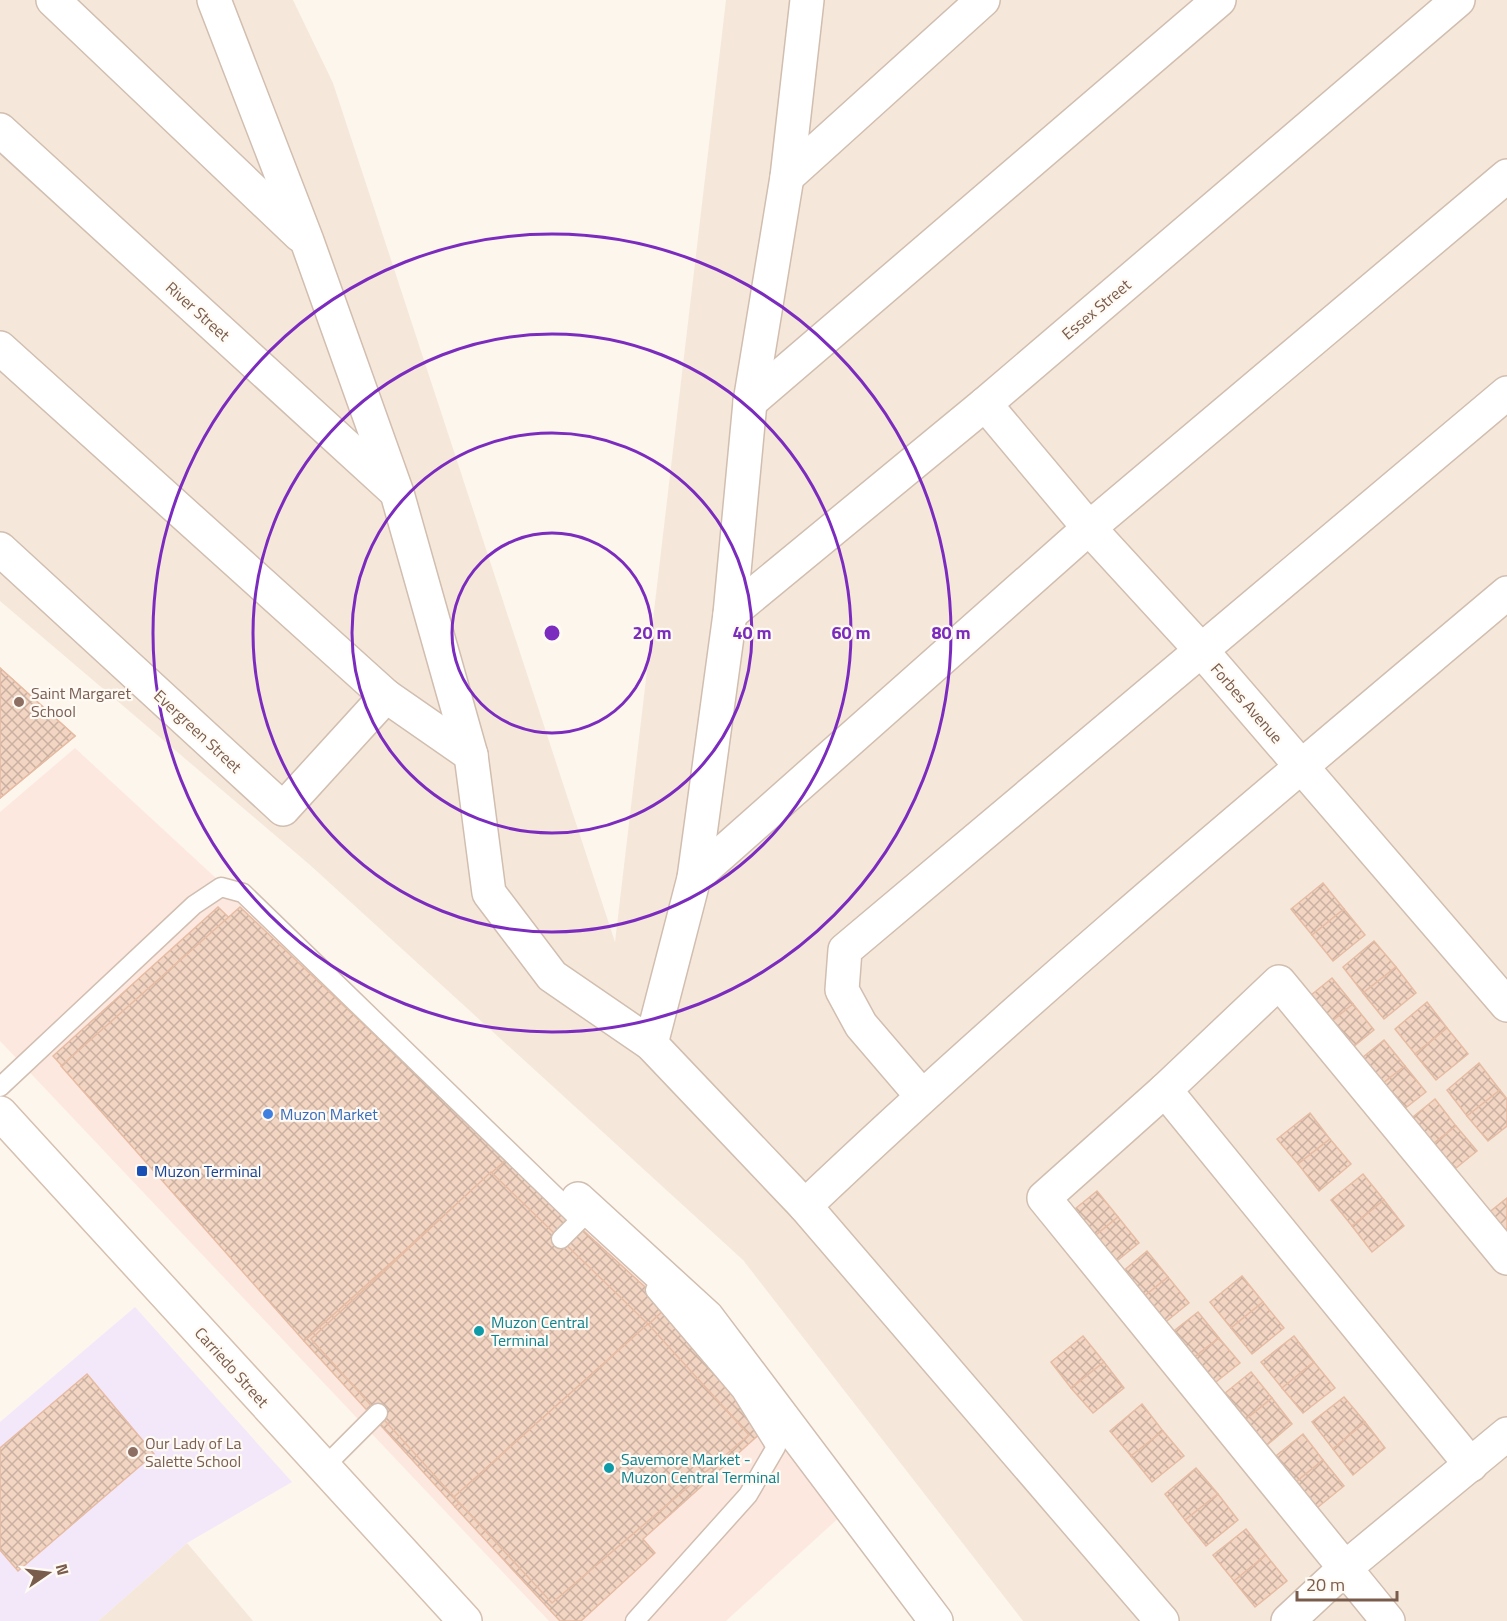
<svg xmlns="http://www.w3.org/2000/svg" width="1507" height="1621" font-family="'Titillium Web',sans-serif">
	<style>
		.residential { fill: #f5e8da }
		.commercial { fill: #fde8e0 }
		.education { fill: #f3e8fa }
		.building { fill: url(#building-cross-hatch); stroke: #e6bba3; stroke-width: 1.5 }
		.lines { fill: none; stroke-linecap: round; stroke-linejoin: round }
		.service-casing { stroke: #d1beb0; stroke-width: 21 }
		.minor-casing { stroke: #d1beb0; stroke-width: 36 }
		.secondary-casing { stroke: #d6c0b0; stroke-width: 36 }
		.service { stroke: #fff; stroke-width: 18 }
		.minor { stroke: #fff; stroke-width: 33 }
		.secondary { stroke: #fff; stroke-width: 33 }
		.ring { fill: none; stroke: #7b2cbf; stroke-width: 3 }
		.education-dot { fill: #8d6e63; stroke: #fffaf3; stroke-width: 2 }
		.shop-dot { fill: #3f7fe0; stroke: #fffaf3; stroke-width: 2 }
		.transit-dot { fill: #1a4fb4; stroke: #fffaf3; stroke-width: 2 }
		.culture-dot { fill: #0f9aa8; stroke: #fffaf3; stroke-width: 2 }
		.labels { text-anchor: middle; dominant-baseline: central; stroke-width: 4.5; stroke-linejoin: round; paint-order: stroke }
		.street-label { font-size: 16px; fill: #7a5c4d; stroke: #fffaf3 }
		.education-label { font-size: 16px; fill: #785e54; stroke: #fffaf3; text-anchor: start }
		.shop-label { font-size: 16px; fill: #366cbe; stroke: #fffaf3; text-anchor: start }
		.transit-label { font-size: 16px; fill: #164399; stroke: #fffaf3; text-anchor: start }
		.culture-label { font-size: 16px; fill: #0d838f; stroke: #fffaf3; text-anchor: start }
		.centre { fill: #7b2cbf; stroke: #fffaf3; stroke-width: 3 }
		.ring-label { font-size: 18px; text-anchor: middle; font-weight: bold; fill: #7b2cbf; stroke: #fffaf3; stroke-width: 4.5; stroke-linejoin: round; paint-order: stroke }
	</style>
	<defs>
		<pattern id="building-cross-hatch" width="8" height="8" patternUnits="userSpaceOnUse" patternTransform="scale(1.5)"><rect width="8" height="8" fill="#f3d5c3"/><path d="M0 0l8 8M0 8l8-8" fill="none" stroke="#cab0a1"/></pattern>
	</defs>
	<rect width="100%" height="100%" fill="#fdf6ec"/>
	<g class="residential">
		<polygon points="0,0 293,0 333,83 615,942 726,0 1507,0 1507,1621 1023,1621 743,1260 310,865 0,601"/>
		<polygon points="187,1543 253,1621 98,1621"/>
	</g>
	<polygon class="commercial" points="75,748 699,1324 844,1513 726,1621 549,1621 0,1041 0,812"/>
	<polygon class="education" points="135,1307 292,1482 187,1543 98,1621 0,1621 0,1422"/>
	<g class="building">
		<polygon points="0,668 75,736 0,798"/>
		<polygon points="0,668 75,736 0,798"/>
		<polygon points="1323,883 1344,909 1312,935 1291,909"/>
		<polygon points="218,907 491,1172 311,1339 53,1056"/>
		<polygon points="240,907 506,1160 304,1341 61,1066"/>
		<polygon points="1344,909 1365,935 1333,961 1312,935"/>
		<polygon points="1374,941 1396,967 1363,993 1343,967"/>
		<polygon points="1396,967 1416,993 1384,1019 1363,993"/>
		<polygon points="1332,978 1353,1004 1321,1030 1300,1004"/>
		<polygon points="1427,1002 1447,1028 1415,1054 1395,1029"/>
		<polygon points="1353,1004 1374,1030 1342,1056 1321,1030"/>
		<polygon points="1447,1028 1468,1054 1436,1080 1415,1054"/>
		<polygon points="1384,1040 1405,1066 1373,1091 1352,1066"/>
		<polygon points="1479,1063 1500,1090 1467,1116 1447,1090"/>
		<polygon points="1405,1066 1426,1092 1394,1117 1373,1091"/>
		<polygon points="1500,1090 1507,1099 1507,1126 1488,1141 1467,1116"/>
		<polygon points="1435,1099 1456,1126 1424,1151 1403,1125"/>
		<polygon points="1310,1113 1330,1139 1298,1164 1277,1139"/>
		<polygon points="1456,1126 1477,1151 1445,1177 1424,1151"/>
		<polygon points="1330,1139 1351,1164 1319,1191 1298,1164"/>
		<polygon points="506,1160 667,1307 455,1507 304,1341"/>
		<polygon points="491,1172 648,1324 454,1497 311,1339"/>
		<polygon points="1363,1174 1384,1200 1352,1226 1331,1200"/>
		<polygon points="1097,1191 1118,1217 1086,1243 1065,1217"/>
		<polygon points="1507,1198 1507,1241 1482,1218"/>
		<polygon points="1384,1200 1404,1226 1372,1252 1352,1226"/>
		<polygon points="1118,1217 1139,1243 1107,1269 1086,1243"/>
		<polygon points="1147,1251 1168,1277 1136,1303 1115,1278"/>
		<polygon points="1242,1276 1263,1302 1231,1328 1210,1302"/>
		<polygon points="1168,1277 1189,1303 1157,1329 1136,1303"/>
		<polygon points="1263,1302 1284,1328 1252,1354 1231,1328"/>
		<polygon points="667,1307 765,1429 643,1539 655,1553 581,1621 560,1621 455,1507"/>
		<polygon points="1198,1312 1219,1338 1187,1363 1166,1337"/>
		<polygon points="648,1324 749,1435 552,1603 454,1497"/>
		<polygon points="1083,1336 1104,1362 1071,1388 1051,1362"/>
		<polygon points="1294,1336 1314,1362 1282,1388 1261,1362"/>
		<polygon points="1219,1338 1240,1363 1207,1389 1187,1363"/>
		<polygon points="1104,1362 1124,1388 1093,1413 1071,1388"/>
		<polygon points="1314,1362 1335,1388 1303,1413 1282,1388"/>
		<polygon points="1251,1372 1272,1398 1240,1424 1219,1398"/>
		<polygon points="87,1374 154,1454 18,1571 0,1550 0,1448"/>
		<polygon points="1344,1397 1365,1422 1333,1449 1312,1422"/>
		<polygon points="1272,1398 1292,1424 1261,1450 1240,1424"/>
		<polygon points="1142,1404 1163,1431 1131,1456 1110,1431"/>
		<polygon points="1365,1422 1385,1448 1353,1475 1333,1449"/>
		<polygon points="1163,1431 1184,1456 1152,1482 1131,1456"/>
		<polygon points="1303,1434 1323,1460 1291,1486 1271,1460"/>
		<polygon points="1323,1460 1344,1486 1312,1512 1291,1486"/>
		<polygon points="1196,1468 1218,1494 1185,1520 1165,1494"/>
		<polygon points="1218,1494 1238,1520 1206,1546 1185,1520"/>
		<polygon points="1246,1529 1266,1555 1234,1581 1213,1555"/>
		<polygon points="1266,1555 1287,1581 1255,1607 1234,1581"/>
	</g>
	<g class="lines">
		<defs>
			<g id="service">
				<polyline points="0,1087 194,905 221,887 243,893 580,1220"/>
				<polyline points="561,1239 580,1220"/>
				<polyline points="324,1467 378,1413"/>
				<polyline points="635,1621 748,1495 776,1447 741,1391 655,1290"/>
			</g>
			<g id="minor">
				<polyline points="53,0 300,235"/>
				<polyline points="214,0 307,241 397,493 471,755 489,893 552,976 651,1044 805,1206 1162,1621"/>
				<polyline points="0,130 393,489"/>
				<polyline points="787,177 983,0"/>
				<polyline points="0,348 386,696 471,755"/>
				<polyline points="750,402 1219,0"/>
				<polyline points="985,404 1089,528 1201,650 1507,1005"/>
				<polyline points="0,549 283,809 386,696"/>
				<polyline points="730,614 985,404 1458,0"/>
				<polyline points="694,878 1089,528 1507,176"/>
				<polyline points="651,1044 694,878 730,614 750,402 787,177 807,0"/>
				<polyline points="1165,1090 1044,1198 1388,1621"/>
				<polyline points="921,1095 861,1025 842,990 845,950 1507,393"/>
				<polyline points="578,1199 707,1317 936,1621"/>
				<path d="M805,1206C1030,992 1270,793 1507,593"/>
				<polyline points="1471,1465 1165,1090 1279,982 1507,1258"/>
				<polyline points="1288,1621 1345,1568 1507,1434"/>
			</g>
			<polyline id="secondary" points="0,1113 465,1621"/>
		</defs>
		<use href="#service" class="service-casing"/>
		<use href="#minor" class="minor-casing"/>
		<use href="#secondary" class="secondary-casing"/>
		<use href="#service" class="service"/>
		<use href="#minor" class="minor"/>
		<use href="#secondary" class="secondary"/>
	</g>
	<g class="ring">
		<circle cx="552" cy="633" r="100"/>
		<circle cx="552" cy="633" r="200"/>
		<circle cx="552" cy="633" r="299"/>
		<circle cx="552" cy="633" r="399"/>
	</g>
	<g class="education-dot">
		<circle cx="19" cy="702" r="6"/>
		<circle cx="133" cy="1452" r="6"/>
	</g>
	<circle class="shop-dot" cx="268" cy="1114" r="6"/>
	<rect class="transit-dot" x="136" y="1165" width="12" height="12" rx="3"/>
	<g class="culture-dot">
		<circle cx="479" cy="1331" r="6"/>
		<circle cx="609" cy="1468" r="6"/>
	</g>
	<g class="labels">
		<g class="street-label">
			<text transform="translate(1096 309) rotate(-40)">Essex Street</text>
			<text transform="translate(198 311) rotate(42)">River Street</text>
			<text transform="translate(1247 703) rotate(49)">Forbes Avenue</text>
			<text transform="translate(198 731) rotate(43)">Evergreen Street</text>
			<text transform="translate(232 1367) rotate(48)">Carriedo Street</text>
		</g>
		<g class="education-label">
			<text x="31" y="693">Saint Margaret<tspan x="31" dy="18">School</tspan></text>
			<text x="145" y="1443">Our Lady of La<tspan x="145" dy="18">Salette School</tspan></text>
		</g>
		<g class="shop-label">
			<text x="280" y="1114">Muzon Market</text>
		</g>
		<g class="transit-label">
			<text x="154" y="1171">Muzon Terminal</text>
		</g>
		<g class="culture-label">
			<text x="491" y="1322">Muzon Central<tspan x="491" dy="18">Terminal</tspan></text>
			<text x="621" y="1459">Savemore Market -<tspan x="621" dy="18">Muzon Central Terminal</tspan></text>
		</g>
	</g>
	<circle cx="552" cy="633" r="9" class="centre"/>
	<g class="ring-label">
		<text x="652" y="639">20 m</text>
		<text x="752" y="639">40 m</text>
		<text x="851" y="639">60 m</text>
		<text x="951" y="639">80 m</text>
	</g>
	<g transform="translate(48 1573) rotate(76)" stroke="#fffaf3" stroke-width="4.5" paint-order="stroke">
	<path d="M0-4.5L10 22L0 15L-10 22Z" fill="#7a5c4d"/>
	<text y="-9" font-size="16" font-weight="bold" text-anchor="middle" fill="#7a5c4d">N</text>
	</g>
	<path d="M1297 1591v9h100v-9" fill="none" stroke="#7a5c4d" stroke-width="3"/>
	<text x="1306" y="1591" font-size="18" fill="#7a5c4d" stroke="#fffaf3" stroke-width="4.5" paint-order="stroke">20 m</text>
</svg>
